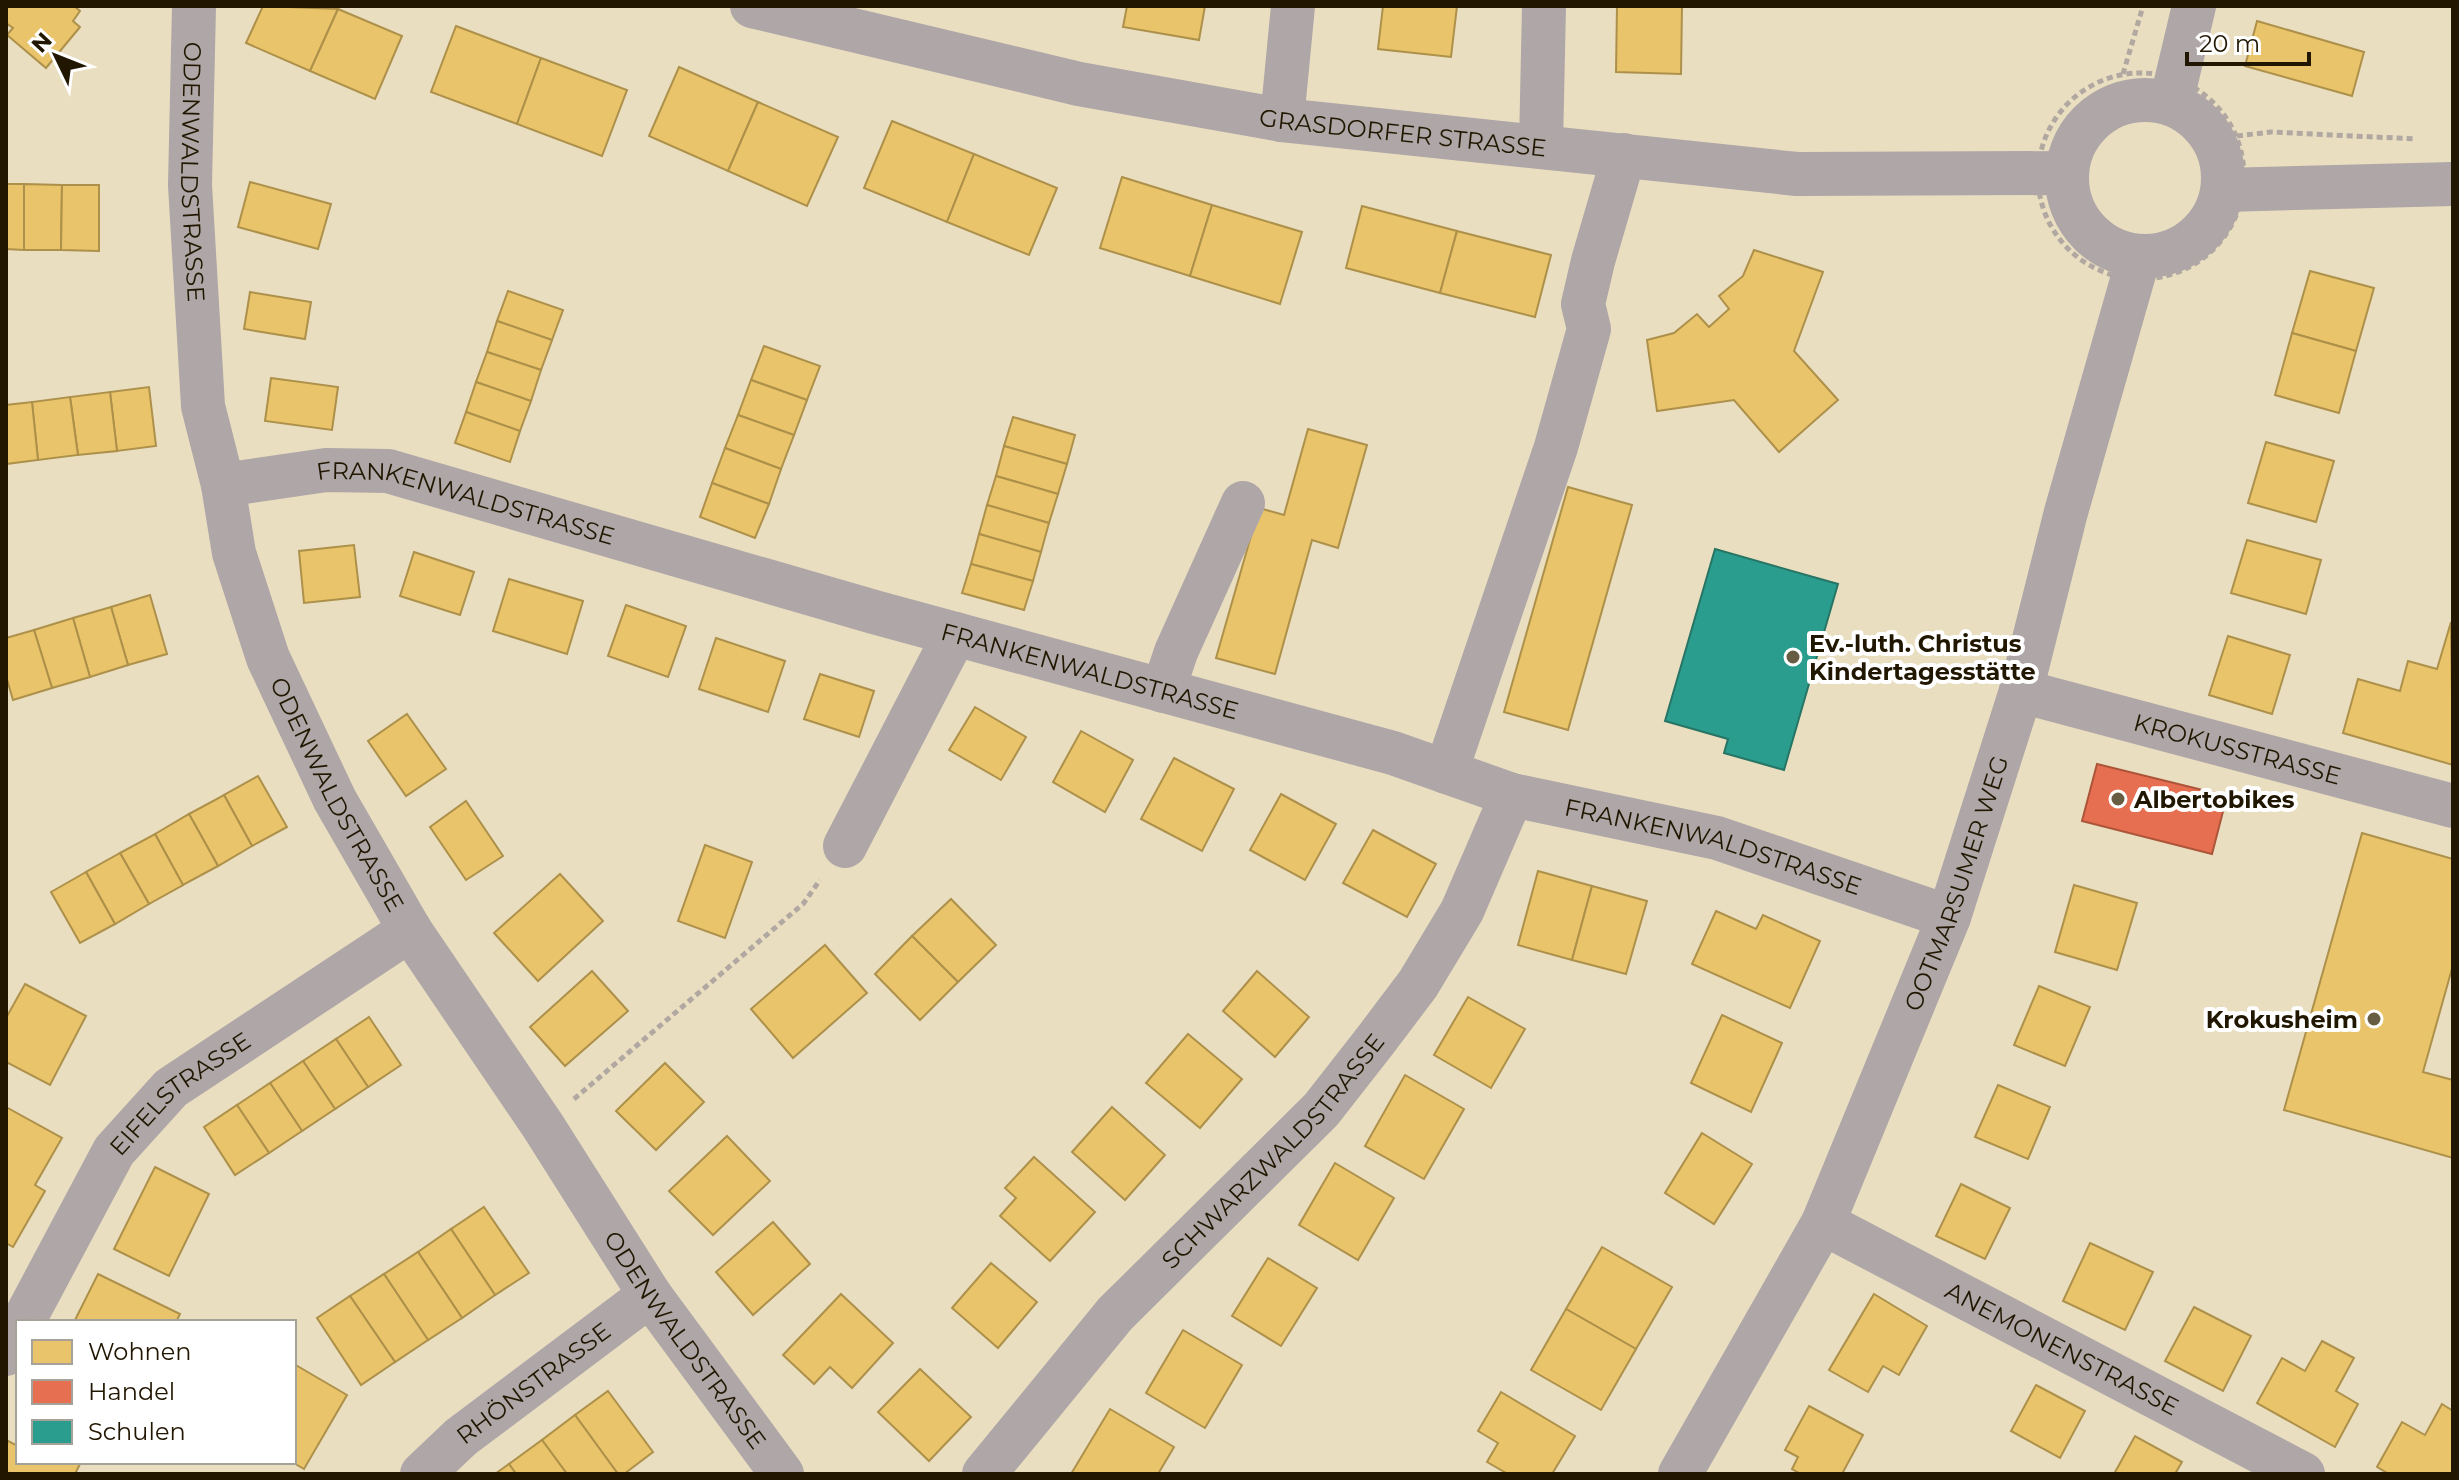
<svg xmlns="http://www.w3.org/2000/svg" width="2459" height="1480" font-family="Montserrat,sans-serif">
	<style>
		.homes { fill: #e9c46a; stroke: #ad904a; stroke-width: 2 }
		.shops { fill: #e76f51; stroke: #ac5539; stroke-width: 2 }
		.schools { fill: #2a9d8f; stroke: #277564; stroke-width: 2 }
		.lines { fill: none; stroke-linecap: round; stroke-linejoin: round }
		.path { stroke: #b1a8a2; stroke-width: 5; stroke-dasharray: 6 4; stroke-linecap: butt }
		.minor { stroke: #aea6a7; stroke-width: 44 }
		.poi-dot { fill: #675d43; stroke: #fff; stroke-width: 3 }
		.labels { text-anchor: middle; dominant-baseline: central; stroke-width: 8; stroke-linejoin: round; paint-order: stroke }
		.street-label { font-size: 24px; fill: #211700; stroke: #fff }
		.poi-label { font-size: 24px; font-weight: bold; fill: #211700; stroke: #fff; text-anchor: start }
	</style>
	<rect width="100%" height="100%" fill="#eadec0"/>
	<g class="homes">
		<polygon points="6,6 74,6 80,11 73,21 80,27 46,68 7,35 13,28 6,23"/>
		<polygon points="263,6 338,9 310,71 246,43"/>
		<polygon points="1127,6 1205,6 1199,40 1123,27"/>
		<polygon points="1383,6 1457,6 1451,57 1378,49"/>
		<polygon points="1617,6 1682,6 1681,74 1616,72"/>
		<polygon points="338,9 402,36 375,99 310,71"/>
		<polygon points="2257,21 2364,52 2352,96 2245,66"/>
		<polygon points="456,26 541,58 517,124 431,92"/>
		<polygon points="541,58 627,90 602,156 517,124"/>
		<polygon points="679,67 758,102 728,171 649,136"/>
		<polygon points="758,102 838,137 807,206 728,171"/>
		<polygon points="892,121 974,154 947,222 864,188"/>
		<polygon points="974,154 1057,188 1029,255 947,222"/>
		<polygon points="1122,177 1212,205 1190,276 1100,248"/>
		<polygon points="250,182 331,204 318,249 238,227"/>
		<polygon points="6,184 24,184 24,250 6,249"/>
		<polygon points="24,184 62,185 61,250 24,250"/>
		<polygon points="62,185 99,185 99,251 61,250"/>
		<polygon points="1212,205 1302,232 1280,304 1190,276"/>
		<polygon points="1362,206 1457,231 1440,293 1346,268"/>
		<polygon points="1457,231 1551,255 1535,317 1440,293"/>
		<polygon points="1754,250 1823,272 1794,351 1838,400 1779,452 1734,400 1657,411 1647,340 1674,333 1697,314 1709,327 1729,309 1719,296 1743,276"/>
		<polygon points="2310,271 2374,288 2356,351 2292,333"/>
		<polygon points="508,291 563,310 552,340 497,321"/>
		<polygon points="250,292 311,302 305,339 244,329"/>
		<polygon points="497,321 552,340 541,370 487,352"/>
		<polygon points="2292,333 2356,351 2339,413 2275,395"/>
		<polygon points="764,346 820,366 807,400 751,380"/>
		<polygon points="487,352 541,370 531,401 476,382"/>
		<polygon points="271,378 338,387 332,430 265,421"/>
		<polygon points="751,380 807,400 794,435 738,415"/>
		<polygon points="476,382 531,401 520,431 466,412"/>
		<polygon points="149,387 156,446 117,451 110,392"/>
		<polygon points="110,392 117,451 78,455 70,397"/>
		<polygon points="70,397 78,455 38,460 32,402"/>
		<polygon points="32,402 38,460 6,464 6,405"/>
		<polygon points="466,412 520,431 510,462 455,443"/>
		<polygon points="738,415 794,435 781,469 725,448"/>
		<polygon points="1013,417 1075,435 1067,464 1004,446"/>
		<polygon points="1308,429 1367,445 1338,548 1312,540 1275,674 1216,658 1259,508 1284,515"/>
		<polygon points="2266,442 2334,461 2316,522 2248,503"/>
		<polygon points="1004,446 1067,464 1058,494 996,476"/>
		<polygon points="725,448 781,469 769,504 712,483"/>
		<polygon points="996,476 1058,494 1049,523 987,505"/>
		<polygon points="712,483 769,504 755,538 700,517"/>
		<polygon points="1568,487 1632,505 1568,730 1504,712"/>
		<polygon points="987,505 1049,523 1041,552 979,534"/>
		<polygon points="979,534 1041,552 1033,581 971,564"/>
		<polygon points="2247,540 2321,560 2306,614 2231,593"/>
		<polygon points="354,545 360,597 304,603 299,551"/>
		<polygon points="414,552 474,572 460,615 400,596"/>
		<polygon points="971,564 1033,581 1024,610 962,593"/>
		<polygon points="509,579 583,601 567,654 493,631"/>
		<polygon points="150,595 167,654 128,665 111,607"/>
		<polygon points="626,605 686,626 668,677 608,656"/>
		<polygon points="111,607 128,665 90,677 73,618"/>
		<polygon points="73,618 90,677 52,688 34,630"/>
		<polygon points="2451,622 2453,765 2343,733 2358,679 2400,691 2408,661 2437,669"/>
		<polygon points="34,630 52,688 13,700 6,676 6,638"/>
		<polygon points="2228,636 2290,655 2272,714 2209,695"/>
		<polygon points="716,638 785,661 768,712 699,689"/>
		<polygon points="820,674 874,691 859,737 804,719"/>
		<polygon points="975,707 1026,737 1001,780 949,750"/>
		<polygon points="407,714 446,769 406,796 368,741"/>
		<polygon points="1081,731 1133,760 1105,812 1053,782"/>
		<polygon points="1174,758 1234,789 1202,851 1141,819"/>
		<polygon points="258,776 287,827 252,846 224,795"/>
		<polygon points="1281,794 1336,824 1305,880 1250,850"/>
		<polygon points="224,795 252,846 218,866 189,814"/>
		<polygon points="466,801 503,856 466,880 430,827"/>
		<polygon points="189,814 218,866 183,885 155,834"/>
		<polygon points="1373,830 1436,864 1407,917 1343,883"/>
		<polygon points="2362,833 2453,859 2453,965 2423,1072 2453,1080 2453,1158 2284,1110"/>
		<polygon points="155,834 183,885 149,904 120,853"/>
		<polygon points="705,845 752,862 725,938 678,921"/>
		<polygon points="120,853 149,904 115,924 86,872"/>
		<polygon points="1538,871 1592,886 1572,960 1518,945"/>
		<polygon points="86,872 115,924 80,943 51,892"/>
		<polygon points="560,874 603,921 538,981 494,933"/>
		<polygon points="2074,885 2137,903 2117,970 2055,952"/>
		<polygon points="1592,886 1647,901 1626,974 1572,960"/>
		<polygon points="951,899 996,945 958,982 912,936"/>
		<polygon points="1716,911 1756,929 1763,915 1820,941 1790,1008 1692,964"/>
		<polygon points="912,936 958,982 920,1020 875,974"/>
		<polygon points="825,945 867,993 793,1058 751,1009"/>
		<polygon points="592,971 628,1011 565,1066 530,1027"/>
		<polygon points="1257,971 1309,1017 1275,1057 1223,1011"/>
		<polygon points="25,984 86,1016 50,1085 6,1062 6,1018"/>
		<polygon points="2039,986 2090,1007 2065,1066 2014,1045"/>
		<polygon points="1468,997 1525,1029 1491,1088 1434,1055"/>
		<polygon points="1722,1015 1782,1043 1751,1112 1691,1083"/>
		<polygon points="369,1017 401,1065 368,1087 336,1039"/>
		<polygon points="1188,1034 1242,1079 1200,1128 1146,1083"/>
		<polygon points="336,1039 368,1087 335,1109 303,1061"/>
		<polygon points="303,1061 335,1109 302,1131 270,1083"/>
		<polygon points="665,1063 704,1102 656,1150 616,1111"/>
		<polygon points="1405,1075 1464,1109 1424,1179 1365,1146"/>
		<polygon points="270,1083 302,1131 269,1153 237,1105"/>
		<polygon points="1998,1085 2050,1107 2028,1159 1975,1137"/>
		<polygon points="237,1105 269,1153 235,1175 204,1127"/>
		<polygon points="6,1107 62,1138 35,1185 45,1191 13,1247 6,1243"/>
		<polygon points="1112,1107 1165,1155 1125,1200 1072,1152"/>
		<polygon points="1702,1133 1752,1164 1714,1224 1665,1193"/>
		<polygon points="727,1136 770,1181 713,1235 669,1191"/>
		<polygon points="1034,1157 1095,1212 1050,1261 1000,1216 1016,1198 1005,1188"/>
		<polygon points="1335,1163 1394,1198 1358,1260 1299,1225"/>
		<polygon points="155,1167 209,1194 169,1276 114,1249"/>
		<polygon points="1961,1184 2010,1208 1985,1259 1936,1236"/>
		<polygon points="484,1207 529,1273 495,1295 451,1229"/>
		<polygon points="773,1222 810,1264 753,1315 716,1272"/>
		<polygon points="451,1229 495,1295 462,1318 418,1252"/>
		<polygon points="2090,1243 2153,1272 2125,1330 2063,1301"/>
		<polygon points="1602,1247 1672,1287 1636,1349 1566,1309"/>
		<polygon points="418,1252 462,1318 428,1340 384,1274"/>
		<polygon points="1268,1258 1317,1288 1281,1346 1232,1316"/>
		<polygon points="991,1263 1037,1302 998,1348 952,1308"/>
		<polygon points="98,1274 180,1314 176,1322 74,1322"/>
		<polygon points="384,1274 428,1340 395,1362 350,1296"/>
		<polygon points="841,1294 893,1343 852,1388 830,1367 814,1384 783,1355"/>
		<polygon points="1874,1294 1927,1326 1899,1375 1883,1366 1868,1392 1829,1370"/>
		<polygon points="350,1296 395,1362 361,1385 317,1318"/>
		<polygon points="2194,1307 2251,1336 2223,1391 2165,1361"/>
		<polygon points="1566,1309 1636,1349 1601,1410 1531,1370"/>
		<polygon points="1183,1330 1242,1365 1205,1428 1146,1393"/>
		<polygon points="2322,1341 2354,1358 2336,1391 2358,1404 2335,1447 2257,1403 2282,1358 2305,1371"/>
		<polygon points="294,1364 347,1395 304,1469 292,1462"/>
		<polygon points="920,1369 971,1417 929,1461 878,1412"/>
		<polygon points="2036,1385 2085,1411 2060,1458 2011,1431"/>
		<polygon points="608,1391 653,1452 624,1474 618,1474 575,1415"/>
		<polygon points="1501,1392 1575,1436 1552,1474 1508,1474 1487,1462 1498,1443 1478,1431"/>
		<polygon points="2442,1404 2453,1411 2453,1474 2389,1474 2377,1467 2402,1422 2425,1435"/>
		<polygon points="1809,1406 1863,1435 1842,1474 1801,1474 1792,1469 1798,1457 1785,1450"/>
		<polygon points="1110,1409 1174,1447 1158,1474 1071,1474"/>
		<polygon points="575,1415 618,1474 567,1474 542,1440"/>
		<polygon points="2135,1436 2182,1462 2175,1474 2114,1474"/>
		<polygon points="6,1440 18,1446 18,1462 81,1462 75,1474 6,1474"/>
		<polygon points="542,1440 567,1474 516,1474 509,1464"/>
		<polygon points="509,1464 516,1474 495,1474"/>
	</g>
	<polygon class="shops" points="2097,764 2227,796 2212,854 2082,821"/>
	<polygon class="schools" points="1715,549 1838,584 1784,770 1724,753 1728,739 1665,721"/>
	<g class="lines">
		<g class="path">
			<circle cx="2141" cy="176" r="103"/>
			<polyline points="2123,74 2143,6"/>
			<polyline points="2237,136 2271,132 2416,139"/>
			<polyline points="574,1099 803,904 820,880"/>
		</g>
		<g class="minor">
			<path id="s1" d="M194,6L190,185L203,406L223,485L234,553L268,658L335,800L410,930L543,1126L650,1295L782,1474"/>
			<path id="s2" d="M752,6L1079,84L1282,120L1797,174L2067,173"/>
			<circle cx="2145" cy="178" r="78"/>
			<polyline points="2171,103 2194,6"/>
			<polyline points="1282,120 1293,6"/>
			<polyline points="1541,145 1544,6"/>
			<polyline points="2223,190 2453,184"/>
			<path id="s3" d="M223,485L326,470L388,471L874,612L1393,753L1512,795L1717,838L1949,917"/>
			<polyline points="1163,691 1176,652 1243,503"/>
			<path id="s4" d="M2021,691L2453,806"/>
			<polyline points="1446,772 1556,447 1589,329 1583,304 1593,261 1624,155"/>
			<polyline points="845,846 955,634"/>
			<path id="s5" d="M1823,1223L2303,1474"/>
			<path id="s6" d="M23,1322L114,1151L171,1088L410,930"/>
			<polyline points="6,1354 18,1332"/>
			<path id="s7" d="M422,1474L461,1437L650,1295"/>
			<path id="s8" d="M984,1474L1115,1314L1321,1110L1375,1041L1418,984L1462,911L1512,795"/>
			<path id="s9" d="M1680,1474L1823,1223L1949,917L2021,691L2066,512L2139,256"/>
		</g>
	</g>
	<g class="poi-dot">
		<circle cx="1793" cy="657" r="8"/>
		<circle cx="2118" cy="799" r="8"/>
		<circle cx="2374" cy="1019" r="8"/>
	</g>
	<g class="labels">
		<g class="street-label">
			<text stroke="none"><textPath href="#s2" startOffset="664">GRASDORFER STRASSE</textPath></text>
			<text stroke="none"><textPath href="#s1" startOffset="166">ODENWALDSTRASSE</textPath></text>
			<text stroke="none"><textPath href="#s3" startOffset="248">FRANKENWALDSTRASSE</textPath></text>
			<text stroke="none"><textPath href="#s3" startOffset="896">FRANKENWALDSTRASSE</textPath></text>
			<text stroke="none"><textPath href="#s4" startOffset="224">KROKUSSTRASSE</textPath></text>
			<text stroke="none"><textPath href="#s1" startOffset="814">ODENWALDSTRASSE</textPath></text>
			<text stroke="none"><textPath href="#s3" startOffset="1544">FRANKENWALDSTRASSE</textPath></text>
			<text stroke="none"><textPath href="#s9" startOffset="654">OOTMARSUMER WEG</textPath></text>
			<text stroke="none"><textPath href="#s6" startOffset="282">EIFELSTRASSE</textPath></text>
			<text stroke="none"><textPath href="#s8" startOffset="434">SCHWARZWALDSTRASSE</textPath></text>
			<text stroke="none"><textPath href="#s1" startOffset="1462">ODENWALDSTRASSE</textPath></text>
			<text stroke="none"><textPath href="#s5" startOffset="270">ANEMONENSTRASSE</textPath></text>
			<text stroke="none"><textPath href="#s7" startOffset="144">RHÖNSTRASSE</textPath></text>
		</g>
		<g class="poi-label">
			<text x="1809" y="643">Ev.-luth. Christus<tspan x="1809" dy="28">Kindertagesstätte</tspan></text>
			<text x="2134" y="799">Albertobikes</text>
			<text x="2358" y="1019" text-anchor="end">Krokusheim</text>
		</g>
	</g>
	<rect width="2459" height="1480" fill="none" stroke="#211700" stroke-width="16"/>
	<rect x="16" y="1320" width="280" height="144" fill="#ffffff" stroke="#a6a299" stroke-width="2"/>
	<rect x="32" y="1340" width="40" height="24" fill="#e9c46a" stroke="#a6a299" stroke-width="2"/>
	<text x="88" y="1360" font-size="24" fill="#211700">Wohnen</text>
	<rect x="32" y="1380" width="40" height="24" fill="#e76f51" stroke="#a6a299" stroke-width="2"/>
	<text x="88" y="1400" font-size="24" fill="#211700">Handel</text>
	<rect x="32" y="1420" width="40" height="24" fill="#2a9d8f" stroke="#a6a299" stroke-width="2"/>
	<text x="88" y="1440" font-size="24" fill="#211700">Schulen</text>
	<g transform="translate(56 56) rotate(313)" stroke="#ffffff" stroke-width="6" paint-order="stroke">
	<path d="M0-6L14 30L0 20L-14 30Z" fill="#211700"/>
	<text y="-12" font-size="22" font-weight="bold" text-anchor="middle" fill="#211700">N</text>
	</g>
	<path d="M2187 52v12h122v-12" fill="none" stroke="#211700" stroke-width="4"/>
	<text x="2199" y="52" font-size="24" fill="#211700" stroke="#ffffff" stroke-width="6" paint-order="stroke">20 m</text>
</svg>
